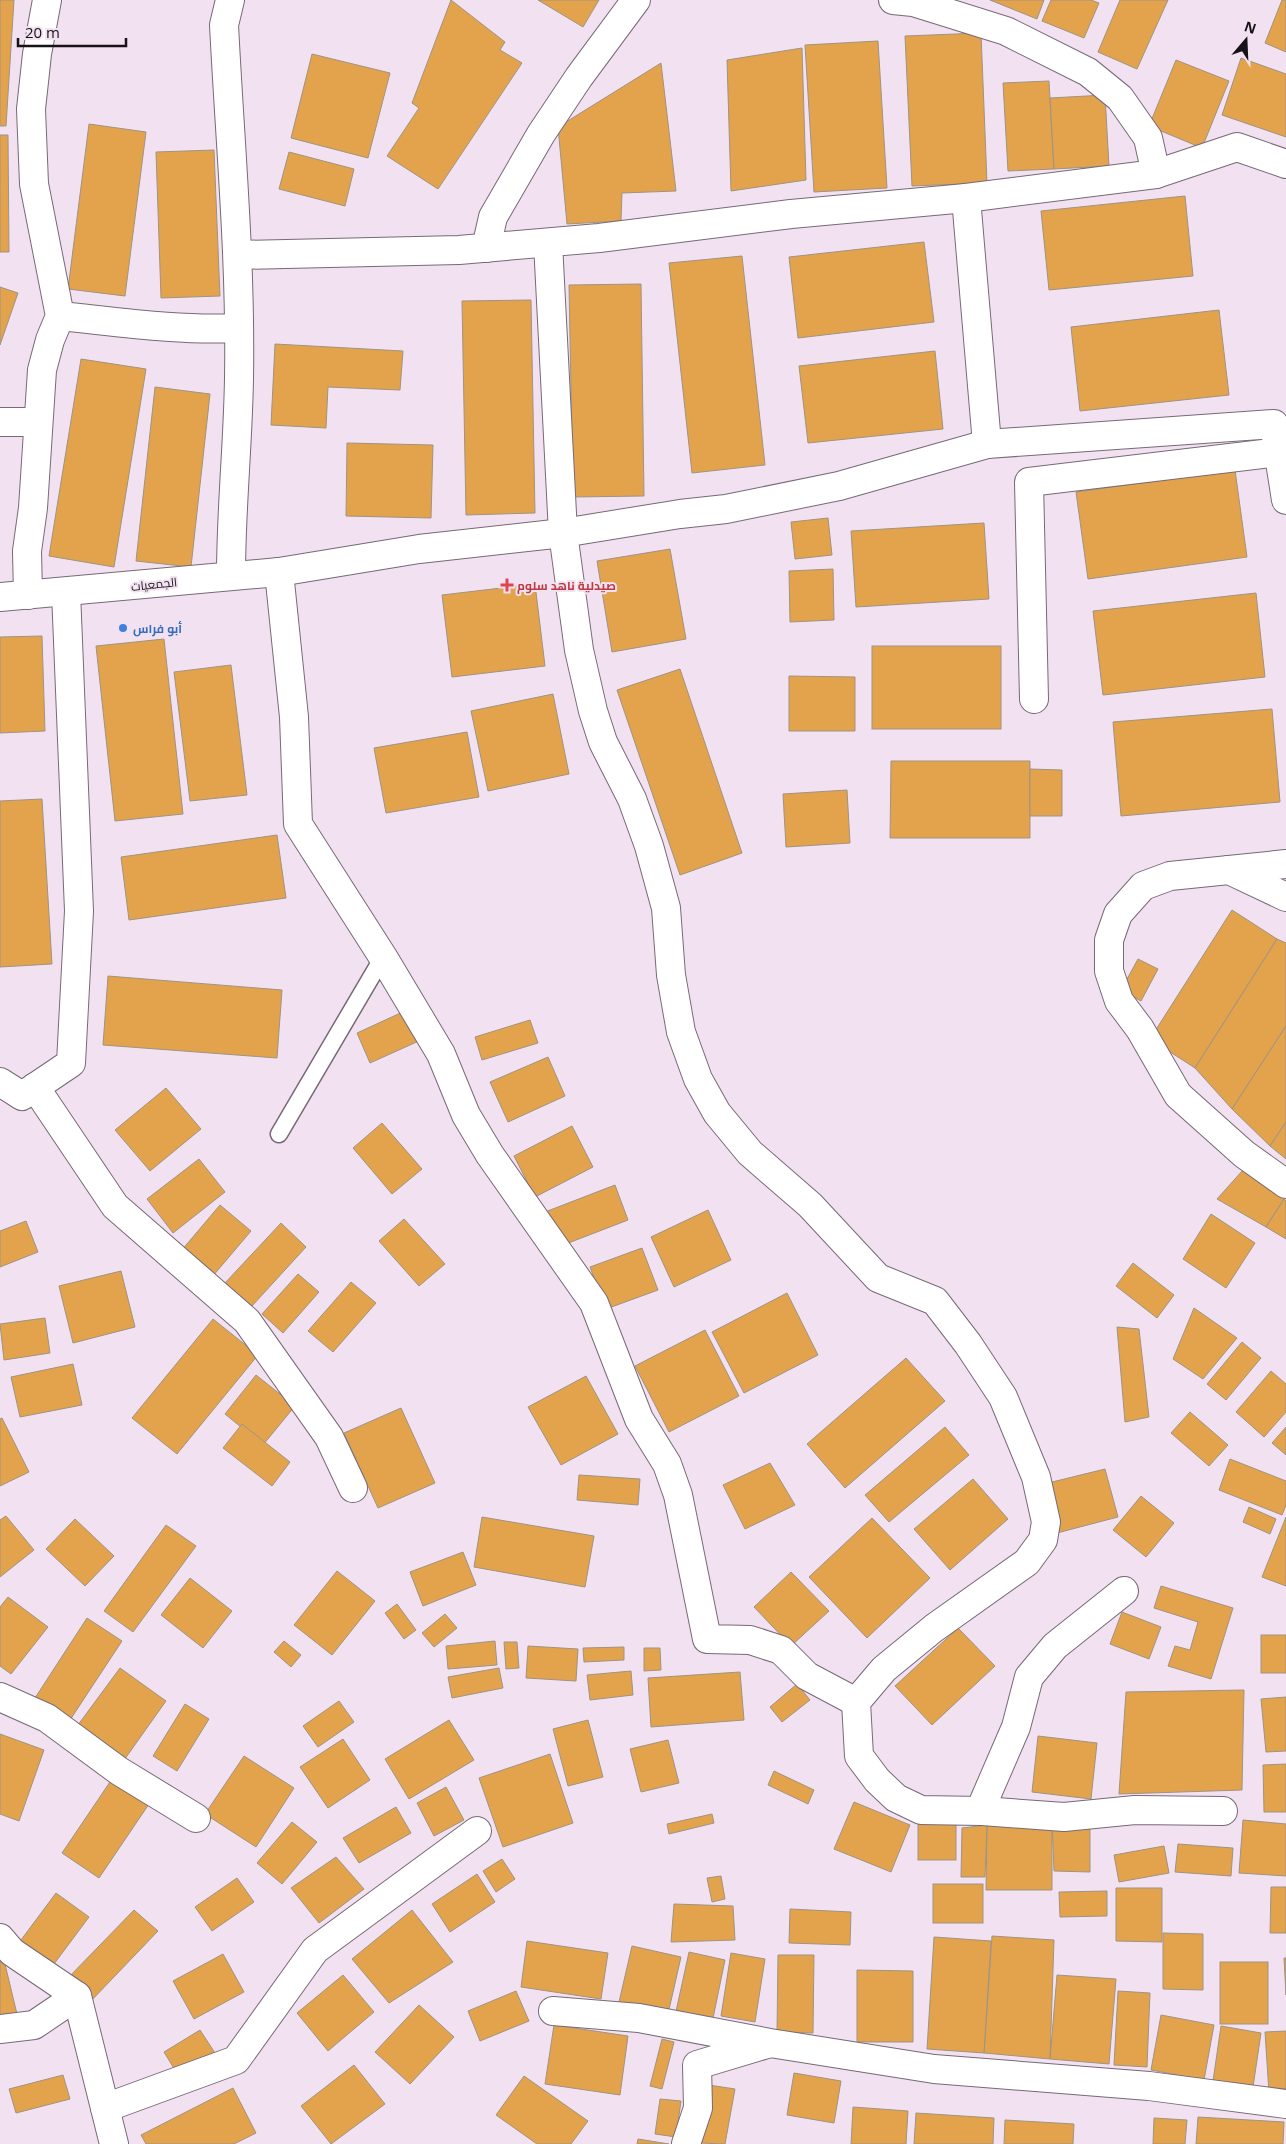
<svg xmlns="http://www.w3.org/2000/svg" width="1286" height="2144" font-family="'Open Sans',Cairo,sans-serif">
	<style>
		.building { fill: #e2a34c; stroke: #9f9383 }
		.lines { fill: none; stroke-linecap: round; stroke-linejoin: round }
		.lane-casing { stroke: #776976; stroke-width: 19 }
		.street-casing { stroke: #776976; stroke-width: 30 }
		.lane { stroke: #fff; stroke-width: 16 }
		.street { stroke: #fff; stroke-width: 28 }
		.health-dot { fill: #e0444e; stroke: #f2e2f1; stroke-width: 2 }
		.shop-dot { fill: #3f7fe0; stroke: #f2e2f1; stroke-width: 2 }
		.labels { text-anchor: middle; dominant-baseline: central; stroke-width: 4; stroke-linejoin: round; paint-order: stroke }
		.street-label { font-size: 12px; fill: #171217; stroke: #f2e2f1 }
		.health-label { font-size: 12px; font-weight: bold; fill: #be3a42; stroke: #f2e2f1; text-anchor: start }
		.shop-label { font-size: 12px; font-weight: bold; fill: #366cbe; stroke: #f2e2f1; text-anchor: start }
	</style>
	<rect width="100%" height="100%" fill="#f2e2f1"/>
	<g class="building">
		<polygon points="0,0 14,0 6,126 0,126"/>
		<polygon points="451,0 505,42 500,50 522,63 438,189 387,156 419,108 412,103"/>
		<polygon points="538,0 599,0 583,27"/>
		<polygon points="990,0 1044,0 1037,19"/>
		<polygon points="1051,0 1091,0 1099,3 1084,38 1042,21"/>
		<polygon points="1120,0 1168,0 1137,69 1098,52"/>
		<polygon points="1282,0 1286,0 1286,52 1265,43"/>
		<polygon points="981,33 987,183 912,186 905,36"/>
		<polygon points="878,41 887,188 814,192 805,45"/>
		<polygon points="802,48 806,180 731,191 727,60"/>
		<polygon points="312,54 390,73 368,158 291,138"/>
		<polygon points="1241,58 1286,74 1286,137 1222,115"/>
		<polygon points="1176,60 1229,81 1202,148 1149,126"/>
		<polygon points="661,63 676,191 622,193 621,221 567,224 558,127"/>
		<polygon points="1049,81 1054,169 1008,171 1003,83"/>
		<polygon points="1105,95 1109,166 1054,169 1050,98"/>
		<polygon points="89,124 146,132 125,296 68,289"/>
		<polygon points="0,135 8,135 9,252 0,252"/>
		<polygon points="214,150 220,296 161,298 156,152"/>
		<polygon points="289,152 354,169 345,206 279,189"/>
		<polygon points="1185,196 1193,276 1049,290 1041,211"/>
		<polygon points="924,242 934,322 798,338 789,257"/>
		<polygon points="742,256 765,465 692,473 669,263"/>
		<polygon points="641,284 644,496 573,497 569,285"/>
		<polygon points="0,287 18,293 0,345"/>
		<polygon points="531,300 535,513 466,515 462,301"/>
		<polygon points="1219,310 1229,395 1080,411 1071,327"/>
		<polygon points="275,344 403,351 400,390 328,387 326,428 271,425"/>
		<polygon points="935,351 943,429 808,443 799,366"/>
		<polygon points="81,359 146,369 114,567 49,556"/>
		<polygon points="155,387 210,394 191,567 136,561"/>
		<polygon points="347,443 433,445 431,518 346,516"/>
		<polygon points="1235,470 1247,557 1088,579 1076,492"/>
		<polygon points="828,518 832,555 795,559 791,522"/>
		<polygon points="984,523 989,599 856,607 851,531"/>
		<polygon points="670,549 686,639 612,652 597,561"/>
		<polygon points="833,569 834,620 790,622 789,571"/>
		<polygon points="535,584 545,666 452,677 442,595"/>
		<polygon points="1256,593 1265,677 1103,695 1093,611"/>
		<polygon points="42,636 45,731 0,733 0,637"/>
		<polygon points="164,639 183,814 115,821 96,646"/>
		<rect x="872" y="646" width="129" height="83"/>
		<polygon points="231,665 247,795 190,801 174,672"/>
		<polygon points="680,669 742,853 680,875 617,690"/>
		<polygon points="789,676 855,677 855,731 789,731"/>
		<polygon points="553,694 569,774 488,791 471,711"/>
		<polygon points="1272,709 1280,802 1121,816 1113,722"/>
		<polygon points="467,732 479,797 386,813 374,748"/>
		<polygon points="891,761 1030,761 1030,838 890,838"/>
		<polygon points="1030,769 1062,770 1062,816 1030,816"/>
		<polygon points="847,790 850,843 786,847 783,794"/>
		<polygon points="42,799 52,964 0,967 0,801"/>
		<polygon points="277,835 286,898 129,920 121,857"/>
		<polygon points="1232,910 1277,939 1195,1068 1150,1039"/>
		<polygon points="1277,939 1286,943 1286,1026 1232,1109 1195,1068"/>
		<polygon points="1138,959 1158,969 1141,1001 1121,990"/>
		<polygon points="108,976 282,990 277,1058 103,1045"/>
		<polygon points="407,1010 421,1040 370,1063 357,1033"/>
		<polygon points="530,1020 538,1043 482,1060 475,1037"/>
		<polygon points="1286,1026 1286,1122 1270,1146 1232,1109"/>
		<polygon points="548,1057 565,1096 508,1122 490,1082"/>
		<polygon points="166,1088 201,1129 150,1171 115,1130"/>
		<polygon points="1286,1122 1286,1159 1270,1146"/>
		<polygon points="382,1123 422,1169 392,1194 353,1148"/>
		<polygon points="572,1126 593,1167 535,1197 514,1156"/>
		<polygon points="199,1159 225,1192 173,1233 147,1199"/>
		<polygon points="1243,1170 1284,1199 1266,1227 1217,1199"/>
		<polygon points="615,1185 628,1220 558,1247 545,1212"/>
		<polygon points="1284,1199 1286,1201 1286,1239 1266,1227"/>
		<polygon points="220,1205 251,1231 212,1277 181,1251"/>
		<polygon points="708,1210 731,1260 674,1287 651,1237"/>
		<polygon points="1211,1214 1255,1243 1226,1288 1183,1259"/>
		<polygon points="404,1219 445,1264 419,1286 379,1241"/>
		<polygon points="26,1221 38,1252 0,1267 0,1231"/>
		<polygon points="281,1223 306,1247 252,1306 225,1283"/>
		<polygon points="642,1248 658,1290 606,1309 590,1267"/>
		<polygon points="1133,1263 1174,1295 1157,1318 1116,1286"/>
		<polygon points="121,1271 135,1327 73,1343 59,1286"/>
		<polygon points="298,1274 319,1292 283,1333 262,1314"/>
		<polygon points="351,1282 376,1303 333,1352 308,1331"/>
		<polygon points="787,1293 818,1355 744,1393 712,1332"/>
		<polygon points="1194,1308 1237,1338 1203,1379 1173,1359"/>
		<polygon points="45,1318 50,1353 4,1360 0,1324"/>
		<polygon points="213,1319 258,1355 177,1454 132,1418"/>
		<polygon points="1117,1327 1139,1329 1149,1417 1125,1422"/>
		<polygon points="705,1330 739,1396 669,1432 635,1366"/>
		<polygon points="1242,1342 1261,1358 1226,1400 1207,1384"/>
		<polygon points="906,1358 945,1401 845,1488 807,1444"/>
		<polygon points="73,1364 82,1405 20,1417 11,1377"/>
		<polygon points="1271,1371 1286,1384 1286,1412 1264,1437 1236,1412"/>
		<polygon points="256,1375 295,1406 263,1445 225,1414"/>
		<polygon points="586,1376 618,1434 561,1465 528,1407"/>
		<polygon points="401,1408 435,1483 378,1508 344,1433"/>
		<polygon points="1190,1412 1228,1445 1209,1466 1171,1433"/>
		<polygon points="2,1418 29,1472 0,1486 0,1419"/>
		<polygon points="242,1424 290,1462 272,1486 223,1448"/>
		<polygon points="945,1427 969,1455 889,1522 865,1495"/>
		<polygon points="1286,1427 1286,1455 1272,1443"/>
		<polygon points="1230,1459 1286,1481 1286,1505 1282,1515 1219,1490"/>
		<polygon points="770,1463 795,1505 745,1529 723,1485"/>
		<polygon points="1105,1469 1118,1517 1057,1533 1044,1484"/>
		<polygon points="579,1475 640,1479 638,1505 577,1500"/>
		<polygon points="973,1479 1008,1519 950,1570 914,1529"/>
		<polygon points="1141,1496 1174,1523 1146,1557 1113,1530"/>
		<polygon points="1249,1507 1276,1519 1270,1534 1243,1522"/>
		<polygon points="6,1516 34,1550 0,1577 0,1520"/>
		<polygon points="482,1517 594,1536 585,1587 474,1567"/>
		<polygon points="1286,1517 1286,1586 1262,1577"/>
		<polygon points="872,1518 930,1578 867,1638 809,1577"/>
		<polygon points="75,1519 114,1556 85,1586 46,1549"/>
		<polygon points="166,1525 196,1546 133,1632 104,1611"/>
		<polygon points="463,1552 476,1585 423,1606 410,1572"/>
		<polygon points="337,1571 375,1601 332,1655 294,1625"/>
		<polygon points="791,1572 829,1611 791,1646 754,1607"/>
		<polygon points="190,1578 232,1611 203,1648 161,1615"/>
		<polygon points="1161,1586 1233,1608 1211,1679 1168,1666 1175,1646 1190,1650 1198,1622 1154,1608"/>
		<polygon points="8,1597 48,1627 11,1674 0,1666 0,1607"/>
		<polygon points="397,1604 416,1630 404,1639 385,1613"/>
		<polygon points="1122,1612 1161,1627 1149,1659 1110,1644"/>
		<polygon points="445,1614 457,1628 434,1647 422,1633"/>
		<polygon points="87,1618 122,1641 70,1720 35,1698"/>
		<polygon points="958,1628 995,1666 932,1725 895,1686"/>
		<rect x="1261" y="1635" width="25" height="38"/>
		<polygon points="284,1641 301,1655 291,1667 274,1652"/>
		<polygon points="495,1641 497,1665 448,1669 446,1646"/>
		<polygon points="504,1642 517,1642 519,1668 506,1669"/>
		<polygon points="528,1646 578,1649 576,1681 526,1678"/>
		<polygon points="624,1647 624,1660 584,1662 583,1648"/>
		<polygon points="644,1648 660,1648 661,1670 644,1671"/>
		<polygon points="120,1668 166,1701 122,1763 75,1729"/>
		<polygon points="499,1668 503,1688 452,1698 448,1677"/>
		<polygon points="631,1671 633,1695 590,1700 587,1675"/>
		<polygon points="740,1672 744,1720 651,1727 648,1678"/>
		<polygon points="797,1684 810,1700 782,1722 770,1707"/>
		<polygon points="1244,1690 1242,1790 1119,1794 1126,1692"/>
		<polygon points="1286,1697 1286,1751 1266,1752 1261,1699"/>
		<polygon points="339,1701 354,1722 318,1747 303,1726"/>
		<polygon points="185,1704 209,1719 177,1771 153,1756"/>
		<polygon points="449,1720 474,1760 409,1799 385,1759"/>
		<polygon points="588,1720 603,1777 568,1786 553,1729"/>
		<polygon points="0,1734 44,1750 19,1821 0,1814"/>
		<polygon points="1038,1736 1097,1743 1091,1799 1032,1792"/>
		<polygon points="343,1739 370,1780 328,1808 300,1767"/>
		<polygon points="668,1740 679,1783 641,1792 630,1749"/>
		<polygon points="550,1754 573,1823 503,1847 479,1778"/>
		<polygon points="244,1756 294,1788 256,1847 205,1814"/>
		<polygon points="1286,1764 1286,1812 1264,1812 1263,1765"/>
		<polygon points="774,1771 814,1790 808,1804 768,1785"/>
		<polygon points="112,1779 149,1804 99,1878 62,1853"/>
		<polygon points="446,1787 464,1820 434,1836 417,1803"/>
		<polygon points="854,1802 910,1825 891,1872 834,1849"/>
		<polygon points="396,1807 411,1833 359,1863 343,1838"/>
		<polygon points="712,1814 714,1823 669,1834 667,1824"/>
		<polygon points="1243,1820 1286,1824 1286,1876 1239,1873"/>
		<polygon points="1052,1821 1090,1822 1090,1872 1054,1871"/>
		<polygon points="292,1822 317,1842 282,1884 257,1863"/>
		<rect x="918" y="1822" width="38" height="38"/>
		<polygon points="987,1825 1052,1826 1052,1890 986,1890"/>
		<polygon points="987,1825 985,1877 961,1877 962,1828"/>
		<polygon points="1178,1844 1233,1848 1231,1876 1175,1872"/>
		<polygon points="1164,1846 1169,1873 1119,1882 1114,1855"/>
		<polygon points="336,1857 364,1889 319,1923 291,1888"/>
		<polygon points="502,1859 515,1879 496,1892 483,1871"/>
		<polygon points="477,1874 495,1902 450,1932 432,1904"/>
		<polygon points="721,1876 725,1899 712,1902 707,1878"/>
		<polygon points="237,1878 254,1902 212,1931 195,1907"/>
		<rect x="933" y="1884" width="50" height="39"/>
		<polygon points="1271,1887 1286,1887 1286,1933 1270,1933"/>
		<polygon points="1116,1888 1162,1888 1162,1942 1116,1941"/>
		<polygon points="1107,1891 1107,1916 1060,1917 1059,1892"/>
		<polygon points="56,1893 89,1917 51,1968 18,1944"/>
		<polygon points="674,1904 733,1906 735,1940 671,1942"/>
		<polygon points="790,1909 851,1912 850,1945 789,1943"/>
		<polygon points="134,1910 158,1931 90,2002 67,1979"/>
		<polygon points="412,1910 453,1962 389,2003 352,1959"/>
		<polygon points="1163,1933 1203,1934 1203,1990 1163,1989"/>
		<polygon points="992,1936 1054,1940 1050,2059 984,2053"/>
		<polygon points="934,1937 991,1941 984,2053 927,2049"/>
		<polygon points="527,1941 608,1953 601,1999 521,1987"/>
		<polygon points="632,1946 681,1957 668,2014 619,2002"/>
		<polygon points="689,1952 725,1960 712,2023 675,2016"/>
		<polygon points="731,1953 765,1959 755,2022 721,2016"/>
		<polygon points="223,1954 244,1992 194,2019 173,1981"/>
		<polygon points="778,1955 814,1955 813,2033 777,2032"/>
		<polygon points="1284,1958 1286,1958 1286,1995"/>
		<polygon points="4,1960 17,2014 0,2018 0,1961"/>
		<rect x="1220" y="1962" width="48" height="62"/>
		<polygon points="857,1970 913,1971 913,2042 857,2042"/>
		<polygon points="343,1975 374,2012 328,2051 297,2013"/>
		<polygon points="1057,1975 1116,1979 1109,2064 1050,2059"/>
		<polygon points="516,1991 529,2021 480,2041 468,2011"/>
		<polygon points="1118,1991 1150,1993 1147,2067 1114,2065"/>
		<polygon points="419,2005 454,2037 410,2084 375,2052"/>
		<polygon points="1161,2015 1214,2025 1204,2080 1151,2070"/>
		<polygon points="554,2025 628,2036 620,2095 545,2084"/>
		<polygon points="1221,2026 1261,2033 1253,2087 1213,2081"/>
		<polygon points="200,2030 215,2053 178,2075 164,2052"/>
		<polygon points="1286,2031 1286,2092 1269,2093 1265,2032"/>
		<polygon points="662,2039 674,2042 662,2089 650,2086"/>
		<polygon points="354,2065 385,2104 331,2144 301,2106"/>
		<polygon points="794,2073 841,2081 834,2123 787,2115"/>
		<polygon points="63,2075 70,2099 16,2113 9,2089"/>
		<polygon points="524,2076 588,2121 571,2144 537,2144 496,2115"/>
		<polygon points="709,2085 735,2089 725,2144 699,2143"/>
		<polygon points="233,2088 256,2133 234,2144 146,2144 141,2135"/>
		<polygon points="660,2099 681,2101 676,2137 655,2134"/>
		<polygon points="853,2107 908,2111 906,2144 851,2144"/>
		<polygon points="916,2113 994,2118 993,2144 914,2144"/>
		<polygon points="1198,2117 1284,2122 1283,2144 1196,2144"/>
		<polygon points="1154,2118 1187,2120 1185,2144 1153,2144"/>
		<polygon points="1005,2120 1074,2124 1073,2144 1004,2144"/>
		<polygon points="638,2139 669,2144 637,2144"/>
	</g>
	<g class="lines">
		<defs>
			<polyline id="lane" points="279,1134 383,957"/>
			<g id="street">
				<path d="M230,0L224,25C230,143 241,260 239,378C238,444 231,509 231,575"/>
				<polyline points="893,0 913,2 1006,31 1088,72 1120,98 1148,138 1156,174"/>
				<polyline points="966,198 987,444"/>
				<polyline points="548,243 563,533 579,650 593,711 603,742 632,799 649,846 666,908 671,975 681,1032 698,1079 717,1113 750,1153 810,1205 878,1278 935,1301 968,1344 1003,1397 1036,1477 1046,1522 1043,1540 1027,1562 934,1628 884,1669 856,1702 859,1756 877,1780 896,1798 921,1810 982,1811 1064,1817 1135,1810 1223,1811"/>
				<polyline points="486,248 493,217 541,134 579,77 636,0"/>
				<polyline points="238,255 459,250 599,238 791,214 966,198 1156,174 1237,147 1286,164"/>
				<path d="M60,316C119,322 179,331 238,328"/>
				<polyline points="0,422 38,422"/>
				<polyline points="279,572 294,717 298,824 383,957 441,1054 466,1115 490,1155 594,1303 639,1419 667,1464 678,1495 707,1639 750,1640 781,1650 807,1676 856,1702"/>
				<polyline points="28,595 27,551 33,508 42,370 50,340 60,316 34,184 31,109 37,54 47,0"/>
				<polyline points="0,597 279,572 419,549 563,533 680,514 726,509 839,486 987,444 1274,424 1286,500"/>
				<polyline points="1034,699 1029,482 1279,452"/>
				<polyline points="1229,870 1286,864"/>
				<polyline points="1286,897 1229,870 1170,876 1143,886 1118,914 1109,940 1109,971 1119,1001 1140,1029 1178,1095 1244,1154 1286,1184"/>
				<polyline points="0,1082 22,1096 71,1063 79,911 66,592"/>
				<polyline points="35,1087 115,1206 247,1321 329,1437 353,1488"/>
				<polyline points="0,1697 47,1718 119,1771 196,1818"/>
				<polyline points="982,1811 984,1801 1016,1727 1029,1677 1055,1646 1124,1591"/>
				<polyline points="0,1938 12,1952 77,1996 114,2144"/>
				<polyline points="553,2011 639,2018 770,2043 934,2069 1149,2086 1286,2104"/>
				<polyline points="0,2029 34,2025 77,1996"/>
				<polyline points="105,2108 236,2060 315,1950 477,1831"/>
				<polyline points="686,2144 698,2108 697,2065 767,2044"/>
			</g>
		</defs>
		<use href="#lane" class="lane-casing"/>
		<use href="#street" class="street-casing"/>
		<use href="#lane" class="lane"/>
		<use href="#street" class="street"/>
	</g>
	<path class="health-dot" d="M504.5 577.5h5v5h5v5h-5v5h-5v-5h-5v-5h5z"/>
	<circle class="shop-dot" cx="123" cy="628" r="5"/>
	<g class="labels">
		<g class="street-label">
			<text transform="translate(154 584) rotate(-6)">الجمعيات</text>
		</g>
		<g class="health-label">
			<text x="517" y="585">صيدلية ناهد سلوم</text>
		</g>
		<g class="shop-label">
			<text x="133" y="628">أبو فراس</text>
		</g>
	</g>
	<g transform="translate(1246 40) rotate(19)" stroke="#f2e2f1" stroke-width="4" paint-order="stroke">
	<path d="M0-4L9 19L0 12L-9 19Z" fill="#171217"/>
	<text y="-8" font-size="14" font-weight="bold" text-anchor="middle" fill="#171217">N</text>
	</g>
	<path d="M18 38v8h108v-8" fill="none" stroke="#171217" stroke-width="2.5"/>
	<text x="25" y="38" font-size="15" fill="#171217" stroke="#f2e2f1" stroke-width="4" paint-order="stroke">20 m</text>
</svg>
